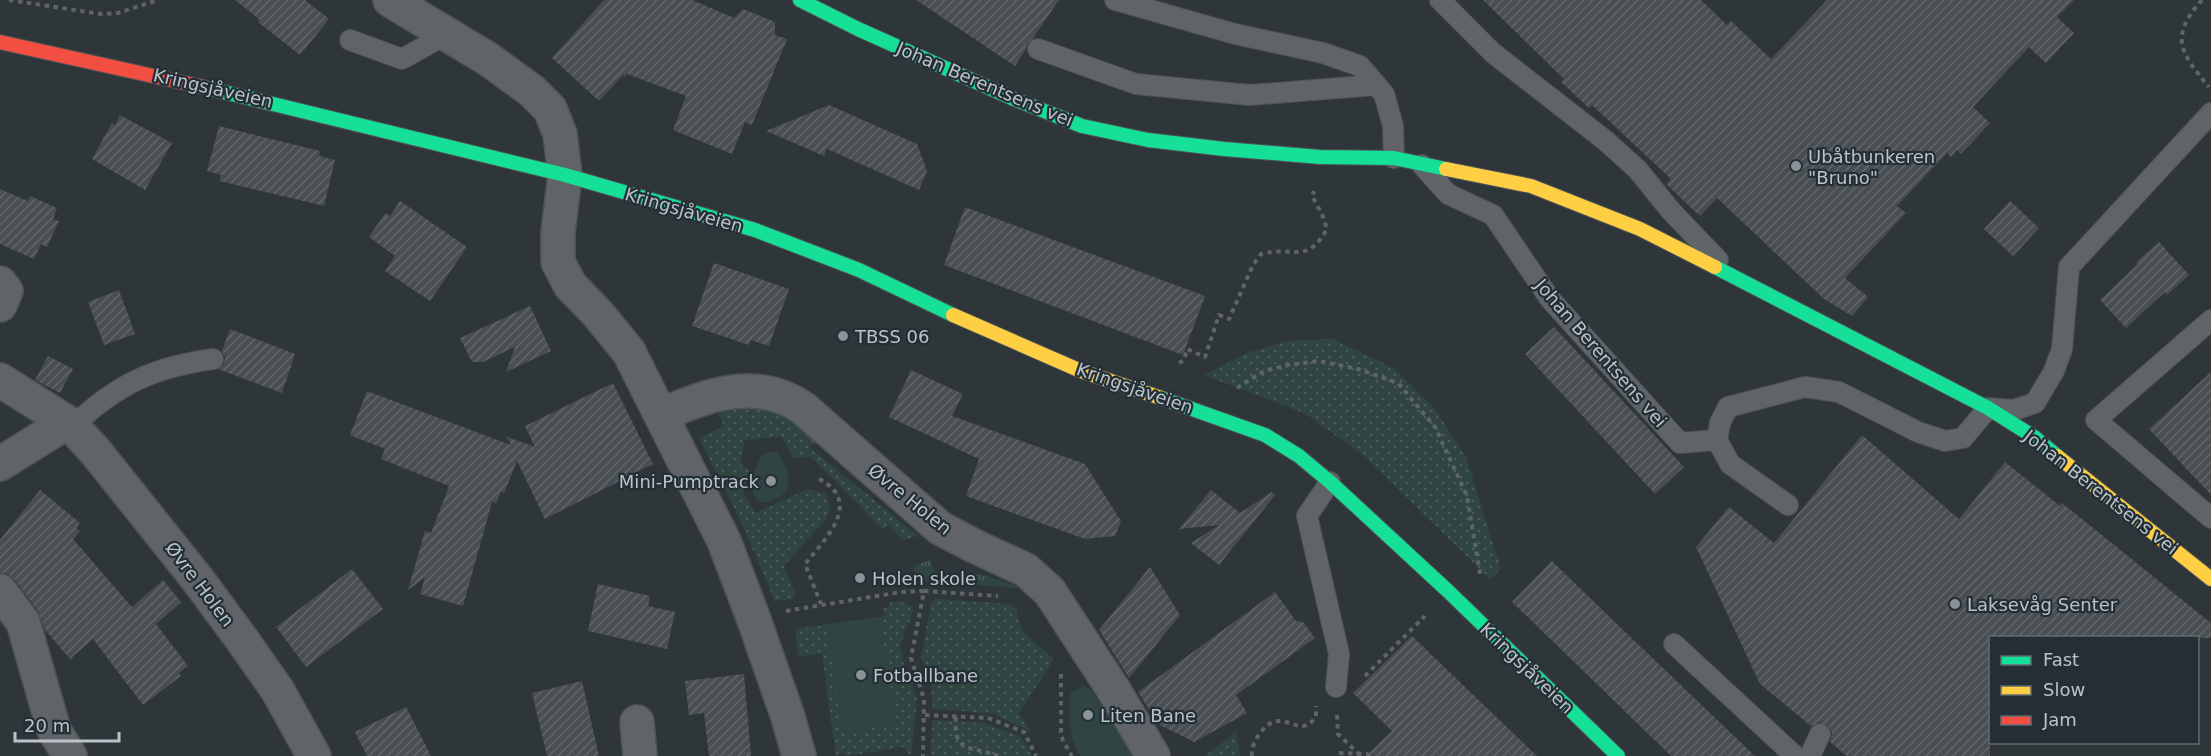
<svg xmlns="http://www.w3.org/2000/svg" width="2211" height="756" font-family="'DejaVu Sans',sans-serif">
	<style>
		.grass { fill: url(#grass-tufts) }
		.park { fill: url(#park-dots) }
		.pitch { fill: #304441 }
		.building { fill: url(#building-hatch) }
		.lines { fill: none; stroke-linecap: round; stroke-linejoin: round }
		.lane-casing { stroke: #4d5255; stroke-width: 22 }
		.street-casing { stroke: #4d5255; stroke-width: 36 }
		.fast-casing { stroke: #4d5255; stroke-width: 16 }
		.slow-casing { stroke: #4d5255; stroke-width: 16 }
		.jam-casing { stroke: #4d5255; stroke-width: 16 }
		.path { stroke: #5f6467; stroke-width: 4; stroke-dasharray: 4.5 4.5; stroke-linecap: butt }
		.lane { stroke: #606468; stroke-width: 20 }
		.street { stroke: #606468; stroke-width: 33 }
		.fast { stroke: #16e098; stroke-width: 14 }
		.slow { stroke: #ffcf43; stroke-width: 14 }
		.jam { stroke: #f24e42; stroke-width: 14 }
		.path-bridge { stroke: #5f6467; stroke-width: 4; stroke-dasharray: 4.5 4.5; stroke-linecap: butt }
		.poi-dot { fill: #8a9298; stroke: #232e35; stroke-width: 2 }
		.labels { text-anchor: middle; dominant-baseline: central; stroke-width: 4.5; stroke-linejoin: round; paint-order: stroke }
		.street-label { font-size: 18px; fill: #bbc3ca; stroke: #232e35 }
		.poi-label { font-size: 18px; fill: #bbc3ca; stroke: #232e35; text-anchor: start }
	</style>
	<defs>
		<pattern id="grass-tufts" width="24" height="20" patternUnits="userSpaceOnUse" patternTransform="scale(1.5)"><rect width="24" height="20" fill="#304441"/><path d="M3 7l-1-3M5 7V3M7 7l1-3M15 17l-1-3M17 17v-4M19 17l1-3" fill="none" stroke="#4c5d5b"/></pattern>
		<pattern id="park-dots" width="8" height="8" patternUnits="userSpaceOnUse" patternTransform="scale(1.5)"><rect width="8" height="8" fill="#304441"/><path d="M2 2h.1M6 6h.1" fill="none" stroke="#4c5d5b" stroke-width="1.8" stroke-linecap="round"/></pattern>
		<pattern id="building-hatch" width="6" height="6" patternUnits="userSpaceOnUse" patternTransform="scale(1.5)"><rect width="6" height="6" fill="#484e52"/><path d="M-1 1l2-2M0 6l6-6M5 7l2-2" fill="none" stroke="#60666a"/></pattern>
	</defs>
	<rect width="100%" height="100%" fill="#2f363a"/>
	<polygon class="grass" points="930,560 934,570 973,583 976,573 1028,589 917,580 913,566"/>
	<g class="park">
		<polygon points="1333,339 1395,369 1435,409 1466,457 1501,569 1490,579 1364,456 1306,414 1204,375 1247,353 1288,341"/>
		<polygon points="774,405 818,442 808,446 918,536 903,540 889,525 882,529 811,457 793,458 782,437 745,440 740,464 749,469 744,493 755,513 808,489 826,493 830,506 827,518 784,566 796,595 793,599 775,601 741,522 699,438 724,426 718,414 727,410"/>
		<polygon points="935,599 1010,604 1016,608 1022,631 1054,659 1019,713 1030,731 991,713 933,709 930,679 921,659 931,602"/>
		<polygon points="900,601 912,607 913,611 909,623 907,625 900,647 903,655 902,659 917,698 911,756 904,747 846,756 843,753 836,756 822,654 798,656 795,629 879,617 886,615 882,609 889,607 889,603"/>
		<polygon points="932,720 984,723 1021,737 1032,756 931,756"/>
		<polygon points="1236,732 1240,756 1205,756"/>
	</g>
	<g class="pitch">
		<path d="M768,452H777C795,476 795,499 760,503C746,491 754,471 761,456Z"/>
		<polygon points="879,617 897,725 842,732 827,625"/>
		<path d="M1084,686L1092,691L1133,756H1080C1068,736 1068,715 1071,692Z"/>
	</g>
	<g class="building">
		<polygon points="235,0 305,0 329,19 300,55 258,22 260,20"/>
		<polygon points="604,0 692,0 734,18 743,9 775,22 775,35 787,39 752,125 745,122 732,154 673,130 686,96 627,74 624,77 623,75 599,101 552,58"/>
		<polygon points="916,0 1059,0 1033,38 1027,44 1026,49 1015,66"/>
		<polygon points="1483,0 1701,0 1727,25 1731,21 1771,59 1827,0 2074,0 2057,17 2074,33 2046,63 2029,47 1973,107 1990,123 1961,154 1957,150 1951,157 1947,153 1897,206 1906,213 1845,278 1868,297 1852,316 1824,299 1717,198 1700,216 1666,184 1671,179 1592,105 1589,108 1561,82 1564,79"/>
		<polygon points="829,105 917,144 927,171 919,190 827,149 824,156 766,131"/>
		<polygon points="120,115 172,143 145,190 92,159 112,123 115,125"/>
		<polygon points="219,126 320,151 319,156 335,160 324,206 220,181 221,175 207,171"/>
		<polygon points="0,189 28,201 30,196 57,208 53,219 59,221 47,247 41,244 34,259 0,244"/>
		<polygon points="400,201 467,247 430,301 385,271 395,256 369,237 385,213 390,216"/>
		<polygon points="2010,201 2039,228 2013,256 1984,229"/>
		<polygon points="965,207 1205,296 1183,355 944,265"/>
		<polygon points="2159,242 2189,275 2167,295 2165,292 2126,328 2100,300 2138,264 2136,262"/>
		<polygon points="714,263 789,289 769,346 751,340 749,345 692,326"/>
		<polygon points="119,290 135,334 104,345 88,302"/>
		<polygon points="530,306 551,351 506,372 515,347 483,362 472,362 460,338"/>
		<polygon points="1554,327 1684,467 1655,494 1525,354"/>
		<polygon points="230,329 295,354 282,393 218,369 224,363 225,357 222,351"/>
		<polygon points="48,356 73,369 60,393 35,380"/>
		<polygon points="911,370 963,394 952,416 1085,464 1121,521 1115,536 1085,539 966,496 979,459 889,417"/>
		<polygon points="2211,372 2211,495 2149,429"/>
		<polygon points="613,383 653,464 545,519 517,461 504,493 501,492 496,503 492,502 463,606 420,594 425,577 408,590 425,531 431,533 449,486 381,459 385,449 350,435 367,391 511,445 507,437 535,447 525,426"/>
		<polygon points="1862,435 1959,519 2005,462 2060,506 2062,503 2211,623 2211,638 1990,638 1990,756 1847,756 1830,742 1832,733 1829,727 1819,722 1811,726 1760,684 1696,547 1729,507 1774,543"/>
		<polygon points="40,490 80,523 76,528 80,531 73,539 132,607 163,580 181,602 156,624 188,666 179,673 181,676 143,705 93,639 70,659 45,630 38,611 15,580 8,574 0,573 0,540"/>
		<polygon points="1211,490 1240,513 1272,492 1275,495 1219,565 1191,543 1219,525 1179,529"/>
		<polygon points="1552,561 1621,628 1755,756 1671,756 1572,660 1512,602"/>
		<polygon points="1150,567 1180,615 1129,678 1099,630"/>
		<polygon points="352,569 383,609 306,667 276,627"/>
		<polygon points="598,584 650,596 648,606 675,612 667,649 588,631"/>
		<polygon points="1275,592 1296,621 1303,622 1315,638 1236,695 1247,713 1194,742 1158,724 1138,692"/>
		<polygon points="1412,636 1537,756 1366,756 1392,731 1353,693"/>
		<polygon points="744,674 751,756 709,756 704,713 689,715 685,681"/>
		<polygon points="582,681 599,756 547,756 532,693"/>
		<polygon points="406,707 431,756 367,756 355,732"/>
	</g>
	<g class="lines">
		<defs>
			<g id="lane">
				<polyline points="1115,0 1235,34 1323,53 1360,66 1384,94 1393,126 1394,158"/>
				<polyline points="1440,0 1493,53 1606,141 1638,170 1671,211 1718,260"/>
				<polyline points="350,40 402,59 447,34"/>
				<polyline points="1038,49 1136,84 1250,95 1376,85"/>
				<polyline points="1422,165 1448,194 1493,215 1550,299 1680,443 1717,440 1720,423 1728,407 1805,387 1839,392 1918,432 1945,441 1963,438 1988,408 2014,410 2035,403 2054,371 2062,349 2069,267 2211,113"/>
				<polyline points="2211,320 2096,420 2211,518"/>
				<path d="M70,424H75C118,384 154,367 213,359"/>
				<polyline points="1717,440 1730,464 1788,505"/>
				<polyline points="1330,482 1307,516 1339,654 1336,687"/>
				<polyline points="1674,644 1795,756"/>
				<polyline points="1810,756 1820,734"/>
			</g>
			<g id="street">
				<polyline points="390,0 488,59 532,91 550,109 560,134 565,175 558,232 558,262 570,285 598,314 629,352 724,541 753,617 788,717 799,756"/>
				<polyline points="0,283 6,291 0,305"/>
				<polyline points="0,380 70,424 95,451 198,580 243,641 278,691 314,756"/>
				<path d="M662,415C707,394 758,377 803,408L940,528L974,546L1026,570L1050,592L1113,689L1153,756"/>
				<polyline points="0,464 56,429 70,424"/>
				<polyline points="0,591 23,622 54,730 70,756"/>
				<polyline points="637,722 640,756"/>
			</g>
			<g id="fast">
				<polyline points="800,0 858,29 1014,99 1082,126 1148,140 1224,149 1320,157 1394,158 1446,169"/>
				<polyline points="203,87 565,175 755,230 859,270 953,315"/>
				<polyline points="1715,267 1988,408 2034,437 2057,456"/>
				<polyline points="1161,398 1265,435 1299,456 1330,482 1449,592 1618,756"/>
			</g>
			<g id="slow">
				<polyline points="1446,169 1531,186 1640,229 1715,267"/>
				<polyline points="953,315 1081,371 1161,398"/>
				<polyline points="2057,456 2211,579"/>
			</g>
			<polyline id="jam" points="0,42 203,87"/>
		</defs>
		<use href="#lane" class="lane-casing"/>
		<use href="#street" class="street-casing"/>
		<use href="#fast" class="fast-casing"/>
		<use href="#slow" class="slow-casing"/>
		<use href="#jam" class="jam-casing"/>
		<g class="path">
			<polyline points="9,0 101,14 118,13 158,0"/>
			<path d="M2202,0C2169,37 2180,52 2209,87"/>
			<path d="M1179,363L1184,360L1187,349L1205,357L1219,315L1229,319L1253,265L1261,254C1293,245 1306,266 1327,229L1322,214L1312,196L1314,191"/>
			<polyline points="1237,388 1264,371 1288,365 1319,361 1358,369 1398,383 1435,427 1467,496 1480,574"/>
			<path d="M819,479C864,502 825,539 805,564L821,604"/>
			<polyline points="924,591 998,596"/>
			<polyline points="786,611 901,592 924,591 911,658 924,699 923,756"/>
			<polyline points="1061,674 1061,732 1063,741 1072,756"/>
			<polyline points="1365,676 1425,616"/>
			<polyline points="925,715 988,718 1024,732 1036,756"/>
			<polyline points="1337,715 1338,734 1361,756"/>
			<path d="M956,717C952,754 973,746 998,756"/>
			<path d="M1252,756C1250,744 1265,721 1278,721C1295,721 1302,735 1316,717V706"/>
		</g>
		<use href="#lane" class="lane"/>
		<use href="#street" class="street"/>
		<use href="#fast" class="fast"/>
		<use href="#slow" class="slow"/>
		<use href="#jam" class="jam"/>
		<polyline class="path-bridge" points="1339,753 1367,754 1370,756"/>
	</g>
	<g class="poi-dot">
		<circle cx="1796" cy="166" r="6"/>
		<circle cx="843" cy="336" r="6"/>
		<circle cx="771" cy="481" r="6"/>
		<circle cx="860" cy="578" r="6"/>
		<circle cx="1955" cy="604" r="6"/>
		<circle cx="861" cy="675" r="6"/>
		<circle cx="1088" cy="715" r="6"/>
	</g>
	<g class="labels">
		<g class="street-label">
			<text transform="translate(985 84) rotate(23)">Johan Berentsens vei</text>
			<text transform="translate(213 88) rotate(13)">Kringsjåveien</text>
			<text transform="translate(684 210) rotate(16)">Kringsjåveien</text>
			<text transform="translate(1601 353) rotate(49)">Johan Berentsens vei</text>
			<text transform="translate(1135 388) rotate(19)">Kringsjåveien</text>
			<text transform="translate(2101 492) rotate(38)">Johan Berentsens vei</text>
			<text transform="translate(910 499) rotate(39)">Øvre Holen</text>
			<text transform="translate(200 584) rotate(53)">Øvre Holen</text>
			<text transform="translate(1527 668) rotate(44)">Kringsjåveien</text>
		</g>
		<g class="poi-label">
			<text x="1808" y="156">Ubåtbunkeren<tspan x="1808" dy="21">"Bruno"</tspan></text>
			<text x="855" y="336">TBSS 06</text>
			<text x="759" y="481" text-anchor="end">Mini-Pumptrack</text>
			<text x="872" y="578">Holen skole</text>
			<text x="1967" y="604">Laksevåg Senter</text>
			<text x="873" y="675">Fotballbane</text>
			<text x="1100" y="715">Liten Bane</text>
		</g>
	</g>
	<rect x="1989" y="636" width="210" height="108" fill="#232e35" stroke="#606a71" stroke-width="1.5"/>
	<rect x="2001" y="656" width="30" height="9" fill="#16e098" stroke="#606a71" stroke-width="1.5"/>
	<text x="2043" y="666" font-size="18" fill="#bbc3ca">Fast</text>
	<rect x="2001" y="686" width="30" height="9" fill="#ffcf43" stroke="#606a71" stroke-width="1.5"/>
	<text x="2043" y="696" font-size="18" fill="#bbc3ca">Slow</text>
	<rect x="2001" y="716" width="30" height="9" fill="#f24e42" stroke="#606a71" stroke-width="1.5"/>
	<text x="2043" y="726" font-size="18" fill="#bbc3ca">Jam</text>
	<path d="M15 732v9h104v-9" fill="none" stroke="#bbc3ca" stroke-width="3"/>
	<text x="24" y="732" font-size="18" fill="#bbc3ca" stroke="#232e35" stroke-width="4.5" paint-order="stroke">20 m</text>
</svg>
